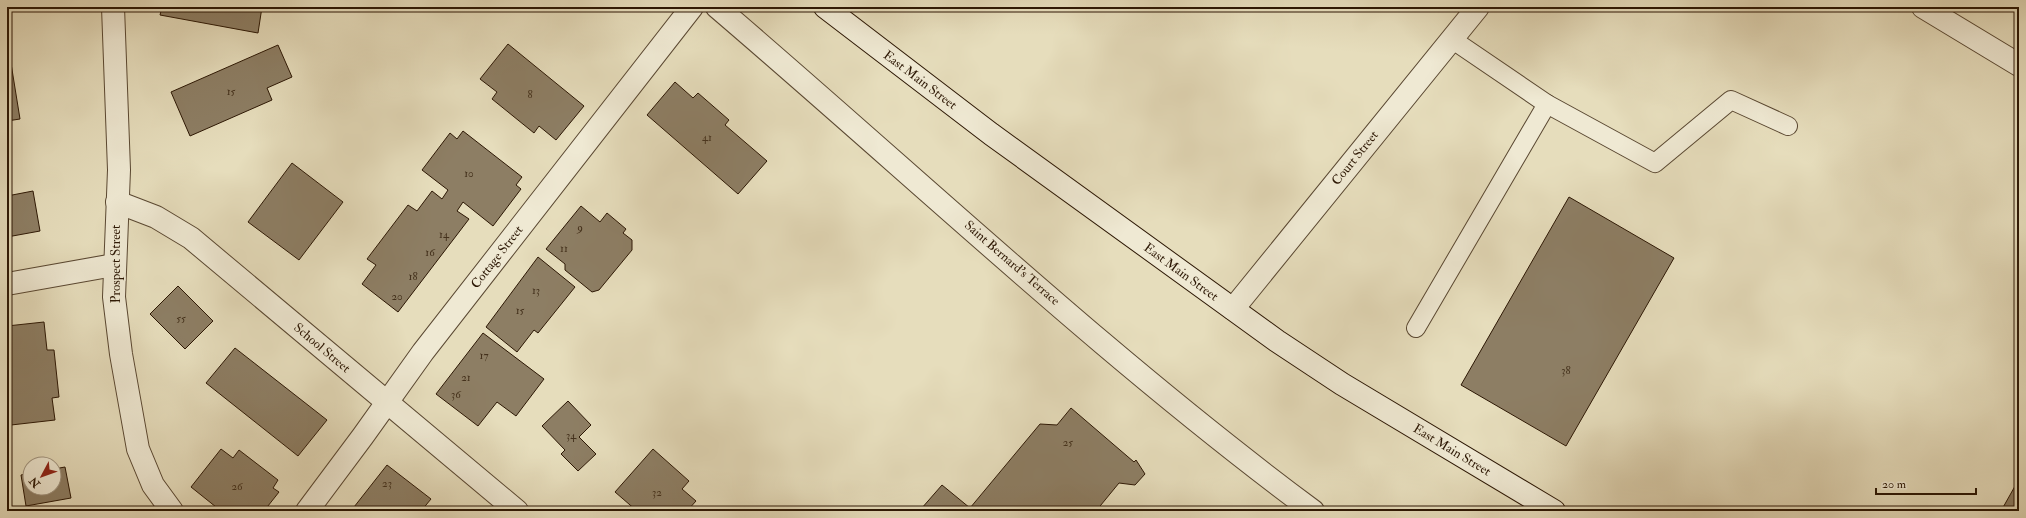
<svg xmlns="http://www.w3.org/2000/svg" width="2026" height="518" font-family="'IM FELL Double Pica',serif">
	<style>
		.building { fill: #8d7e64; stroke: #2c1704 }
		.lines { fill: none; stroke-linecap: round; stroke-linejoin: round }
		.service-casing { stroke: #5a4832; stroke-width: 20 }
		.minor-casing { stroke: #5a4832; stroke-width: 24 }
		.secondary-casing { stroke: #2c1704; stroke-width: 24 }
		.service { stroke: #efe9d3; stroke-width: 18 }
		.minor { stroke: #efe9d3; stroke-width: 22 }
		.secondary { stroke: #efe9d3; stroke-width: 22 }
		.labels { text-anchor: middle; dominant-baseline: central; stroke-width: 3; stroke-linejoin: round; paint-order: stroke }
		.number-label { font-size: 11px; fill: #44311c }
		.street-label { font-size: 13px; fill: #2c1704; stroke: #efe9d3 }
	</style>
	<rect width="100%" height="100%" fill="#e6ddbc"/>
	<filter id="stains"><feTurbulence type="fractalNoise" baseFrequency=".005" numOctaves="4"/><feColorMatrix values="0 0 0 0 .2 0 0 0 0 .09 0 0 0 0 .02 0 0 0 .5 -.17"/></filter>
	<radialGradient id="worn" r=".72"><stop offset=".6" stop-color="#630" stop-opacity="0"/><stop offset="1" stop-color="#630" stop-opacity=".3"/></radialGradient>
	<g class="building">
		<polygon points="162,7 262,7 258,33 160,15"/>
		<polygon points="508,44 584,106 556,140 539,126 534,133 492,99 497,92 480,79"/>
		<polygon points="278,45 292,77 267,88 272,100 190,136 171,92"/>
		<polygon points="7,51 9,51 20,119 7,121"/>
		<polygon points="675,82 693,98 698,93 729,120 725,125 767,161 738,194 647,115"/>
		<polygon points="463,131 522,177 516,185 521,189 493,226 463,202 457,211 469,219 398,312 362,284 376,265 367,259 408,205 417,211 432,191 442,199 448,190 422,170 450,133 457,139"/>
		<polygon points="292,163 343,202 299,260 248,222"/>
		<polygon points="33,191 40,231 7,237 7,196"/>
		<polygon points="1569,197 1674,258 1566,446 1461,385"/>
		<polygon points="581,206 600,222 607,213 626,229 623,233 632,240 632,250 599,290 592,292 565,270 565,264 546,249"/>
		<polygon points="538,257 575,287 538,333 534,330 517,352 486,327"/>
		<polygon points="178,286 213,321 185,349 150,314"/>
		<polygon points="44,322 47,350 54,350 59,397 52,398 55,420 11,425 9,410 7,409 7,326"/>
		<polygon points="483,333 544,379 516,416 497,402 478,426 436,394"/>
		<polygon points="235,348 327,420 298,456 206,383"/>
		<polygon points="568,401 591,425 579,437 596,454 578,471 561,454 565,450 542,426"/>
		<polygon points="1071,408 1134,462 1136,460 1145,474 1135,485 1119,483 1096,511 924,511 921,509 942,485 970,508 1040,424 1057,425"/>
		<polygon points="221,449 233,458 239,450 278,480 273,488 279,492 264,511 221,511 191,487"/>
		<polygon points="653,449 689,481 682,489 696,501 687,511 637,511 615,492"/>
		<polygon points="387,465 431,499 421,511 359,511 354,507"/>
		<polygon points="65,467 71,498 26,506 21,475 30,473 30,488 54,488 54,469"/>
		<polygon points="2019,479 2019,511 2001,511"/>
	</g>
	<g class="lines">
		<defs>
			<g id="service">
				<polyline points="1453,40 1547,104 1655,163 1731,100 1788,126"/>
				<polyline points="1416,328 1547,104"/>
			</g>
			<g id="minor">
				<polyline points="113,7 119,170 114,297 121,354 138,449 153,485 172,511"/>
				<path d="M717,7C915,176 1104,356 1313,511"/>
				<polyline points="1923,7 2019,65"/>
				<polyline points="117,202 156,217 191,238 517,511"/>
				<polyline points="7,284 114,265"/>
				<polyline points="1233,309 1478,7"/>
				<polyline points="307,511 363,436 423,352 692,7"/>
			</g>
			<polyline id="secondary" points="825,7 991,134 1277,341 1342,384 1554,511"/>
		</defs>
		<use href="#service" class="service-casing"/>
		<use href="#minor" class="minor-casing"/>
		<use href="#secondary" class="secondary-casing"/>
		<use href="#service" class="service"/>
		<use href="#minor" class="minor"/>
		<use href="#secondary" class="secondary"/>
	</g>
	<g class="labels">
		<g class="number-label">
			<text x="231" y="91">15</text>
			<text x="530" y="94">8</text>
			<text x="707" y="137">41</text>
			<text x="469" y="173">10</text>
			<text x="580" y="227">9</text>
			<text x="444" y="234">14</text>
			<text x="564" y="248">11</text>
			<text x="430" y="252">16</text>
			<text x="413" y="276">18</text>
			<text x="536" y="290">13</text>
			<text x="397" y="296">20</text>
			<text x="520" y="310">15</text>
			<text x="181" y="318">55</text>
			<text x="484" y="355">17</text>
			<text x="1566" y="370">38</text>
			<text x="466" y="377">21</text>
			<text x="456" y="394">36</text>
			<text x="571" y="435">34</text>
			<text x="1068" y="442">25</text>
			<text x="387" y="483">23</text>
			<text x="237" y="486">26</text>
			<text x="657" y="492">32</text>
		</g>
		<g class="street-label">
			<text transform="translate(920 80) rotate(37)">East Main Street</text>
			<text transform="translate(1355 158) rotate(-51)">Court Street</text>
			<text transform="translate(497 257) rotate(-52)">Cottage Street</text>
			<text transform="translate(1012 263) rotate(41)">Saint Bernard's Terrace</text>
			<text transform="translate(116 264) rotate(-90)">Prospect Street</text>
			<text transform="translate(1181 272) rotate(36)">East Main Street</text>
			<text transform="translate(322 348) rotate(40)">School Street</text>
			<text transform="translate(1452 450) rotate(31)">East Main Street</text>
		</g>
	</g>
	<rect width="2026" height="518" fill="none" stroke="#e6ddbc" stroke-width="24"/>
	<rect x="8" y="8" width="2010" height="502" fill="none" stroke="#2c1704" stroke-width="2"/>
	<rect x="12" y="12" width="2002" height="494" fill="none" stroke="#2c1704"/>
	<g transform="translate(42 476) rotate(229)"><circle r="19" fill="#efe9d3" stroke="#a19580"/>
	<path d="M0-3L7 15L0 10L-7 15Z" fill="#8f2418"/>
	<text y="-6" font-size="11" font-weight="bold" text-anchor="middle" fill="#2c1704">N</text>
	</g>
	<path d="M1876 488v6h100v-6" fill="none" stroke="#2c1704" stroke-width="2"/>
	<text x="1882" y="488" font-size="12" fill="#2c1704" stroke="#efe9d3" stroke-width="3" paint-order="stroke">20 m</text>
	<rect width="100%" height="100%" filter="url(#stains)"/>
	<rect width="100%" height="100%" fill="url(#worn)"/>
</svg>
